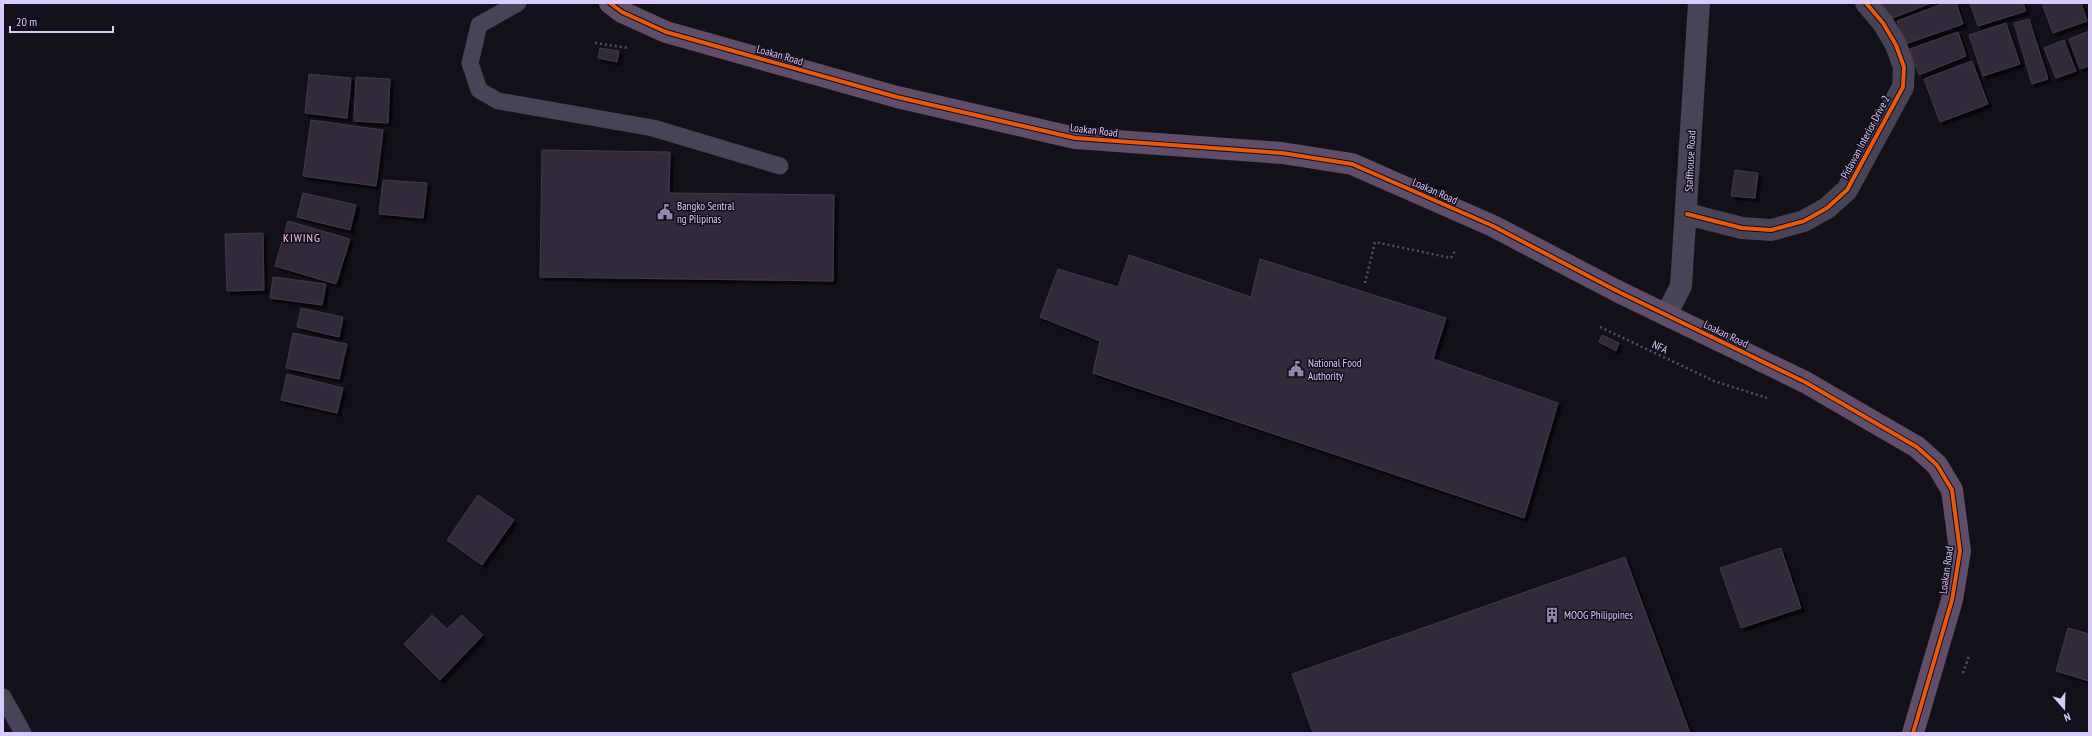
<svg xmlns="http://www.w3.org/2000/svg" width="2092" height="736" font-family="'PT Sans Narrow',sans-serif">
	<style>
		.building { fill: #322c3a; stroke: #403a4c; filter: url(#shadow) }
		.lines { fill: none; stroke-linecap: round; stroke-linejoin: round }
		.path { stroke: #4e5764; stroke-width: 2.5; stroke-dasharray: 2 3; stroke-linecap: butt }
		.lane { stroke: #484458; stroke-width: 17 }
		.street { stroke: #484458; stroke-width: 22 }
		.primary { stroke: #5e4e69; stroke-width: 22 }
		.cycleway-casing { stroke: #110c1b; stroke-width: 6 }
		.cycleway { stroke: #e8590c; stroke-width: 4 }
		.labels { text-anchor: middle; dominant-baseline: central; stroke-width: 3; stroke-linejoin: round; paint-order: stroke }
		.street-label { font-size: 11px; fill: #d9c9fc; stroke: #110c1b }
		.poi-label { font-size: 11px; fill: #d9c9fc; stroke: #110c1b; text-anchor: start }
		.neighbourhood-label { font-size: 12px; letter-spacing: 1px; fill: #fccbe0; stroke: #110c1b }
	</style>
	<defs>
		<filter id="shadow"><feDropShadow dx="3.5" dy="3.5" stdDeviation="0" flood-color="#0009"/></filter>
	</defs>
	<rect width="100%" height="100%" fill="#121018"/>
	<g class="building">
		<polygon points="1879,3 1931,3 1885,21"/>
		<polygon points="1945,3 1956,3 1963,24 1905,44 1897,21"/>
		<polygon points="1970,3 2023,3 2026,11 1978,26"/>
		<polygon points="2042,3 2081,3 2087,21 2053,33"/>
		<polygon points="2029,19 2048,79 2032,84 2014,23"/>
		<polygon points="2006,23 2020,64 1983,76 1969,35"/>
		<polygon points="2089,31 2089,66 2080,69 2069,39"/>
		<polygon points="1958,32 1966,56 1919,75 1910,49"/>
		<polygon points="2064,40 2076,71 2056,78 2044,48"/>
		<polygon points="600,48 619,51 617,62 598,58"/>
		<polygon points="1972,61 1988,104 1940,122 1924,79"/>
		<polygon points="309,74 351,78 347,118 305,113"/>
		<polygon points="356,77 390,79 388,123 354,121"/>
		<polygon points="311,120 383,130 376,186 303,176"/>
		<polygon points="542,150 670,152 669,193 834,195 833,281 540,277"/>
		<polygon points="1735,170 1758,173 1755,198 1731,196"/>
		<polygon points="383,180 427,183 423,218 379,214"/>
		<polygon points="303,193 356,205 350,230 297,217"/>
		<polygon points="288,221 350,239 336,284 275,266"/>
		<polygon points="263,233 264,290 227,291 225,234"/>
		<polygon points="1129,255 1251,297 1260,259 1446,318 1433,359 1558,403 1524,518 1093,373 1100,341 1040,317 1058,269 1118,287"/>
		<polygon points="273,277 326,284 322,305 270,298"/>
		<polygon points="301,308 343,317 339,337 297,327"/>
		<polygon points="293,333 347,344 339,379 286,368"/>
		<polygon points="1602,335 1619,343 1616,351 1599,342"/>
		<polygon points="287,374 343,388 337,413 281,400"/>
		<polygon points="478,495 514,520 482,565 447,540"/>
		<polygon points="1781,548 1801,608 1741,628 1720,568"/>
		<polygon points="1625,557 1690,733 1313,733 1292,674"/>
		<polygon points="432,615 447,629 462,615 483,635 440,680 404,644"/>
		<polygon points="2068,628 2089,634 2089,681 2056,671"/>
	</g>
	<g class="lines">
		<g class="path">
			<polyline points="595,43 628,48"/>
			<polyline points="1365,283 1375,242 1451,258 1456,249"/>
			<polyline points="1600,327 1714,381 1767,398"/>
			<polyline points="1963,673 1969,656"/>
		</g>
		<g class="lane">
			<polyline points="518,3 479,25 470,63 479,90 498,101 653,128 780,166"/>
			<polyline points="3,697 23,733"/>
		</g>
		<g class="street">
			<polyline points="1687,214 1742,228 1771,230 1804,221 1827,208 1847,190 1903,87 1904,67 1896,45 1883,23 1866,3"/>
			<polyline points="1666,315 1681,286 1699,3"/>
		</g>
		<polyline class="primary" points="610,3 622,12 666,32 897,97 1075,138 1282,153 1352,164 1493,226 1619,292 1805,382 1917,447 1937,465 1952,490 1960,551 1952,600 1913,733"/>
		<defs>
			<g id="cycleway">
				<polyline points="610,3 622,12 666,32 897,97 1075,138 1282,153 1352,164 1493,226 1619,292 1805,382 1917,447 1937,465 1952,490 1960,551 1952,600 1913,733"/>
				<polyline points="1687,214 1742,228 1771,230 1804,221 1827,208 1847,190 1903,87 1904,67 1896,45 1883,23 1866,3"/>
			</g>
		</defs>
		<use href="#cycleway" class="cycleway-casing"/>
		<use href="#cycleway" class="cycleway"/>
	</g>
	<defs>
		<symbol id="civic-bare" viewBox="-9 -9 18 18"><path d="M-.6-6.5H3V-4.5H.6V-3L4-1V1h2V6H-6V1h2V-1L-.6-3ZM-1.2 2.5V6h2.4V2.5Z" fill="#9388ac" stroke="#110c1b" stroke-width="2.5" paint-order="stroke"/></symbol>
		<symbol id="building-bare" viewBox="-9 -9 18 18"><path d="M-4-6H4V6H1V3H-1V6H-4ZM-2.5-4.3h1.7v1.8h-1.7ZM.8-4.3h1.7v1.8H.8ZM-2.5-1h1.7V.8h-1.7ZM.8-1h1.7V.8H.8Z" fill="#9388ac" stroke="#110c1b" stroke-width="2.5" paint-order="stroke"/></symbol>
	</defs>
	<g fill-rule="evenodd">
		<use href="#civic-bare" x="654" y="201" width="22" height="22"/>
		<use href="#civic-bare" x="1285" y="358" width="22" height="22"/>
		<use href="#building-bare" x="1541" y="604" width="22" height="22"/>
	</g>
	<g class="labels">
		<g class="street-label">
			<text transform="translate(780 55) rotate(16)">Loakan Road</text>
			<text transform="translate(1094 130) rotate(7)">Loakan Road</text>
			<text transform="translate(1865 137) rotate(-62)">Pidawan Interior Drive 2</text>
			<text transform="translate(1690 161) rotate(-87)">Staffhouse Road</text>
			<text transform="translate(1435 191) rotate(24)">Loakan Road</text>
			<text transform="translate(1726 334) rotate(26)">Loakan Road</text>
			<text transform="translate(1660 347) rotate(25)">NFA</text>
			<text transform="translate(1946 570) rotate(-82)">Loakan Road</text>
		</g>
		<g class="poi-label">
			<text x="677" y="206">Bangko Sentral<tspan x="677" dy="13">ng Pilipinas</tspan></text>
			<text x="1308" y="363">National Food<tspan x="1308" dy="13">Authority</tspan></text>
			<text x="1564" y="615">MOOG Philippines</text>
		</g>
		<g class="neighbourhood-label">
			<text x="302" y="237">KIWING</text>
		</g>
	</g>
	<rect width="2092" height="736" fill="none" stroke="#d9c9fc" stroke-width="8"/>
	<g transform="translate(2064 708) rotate(160)" stroke="#110c1b" stroke-width="3" paint-order="stroke">
	<path d="M0-3L7 15L0 10L-7 15Z" fill="#d9c9fc"/>
	<text y="-6" font-size="11" font-weight="bold" text-anchor="middle" fill="#d9c9fc">N</text>
	</g>
	<path d="M10 26v6h103v-6" fill="none" stroke="#d9c9fc" stroke-width="2"/>
	<text x="16" y="26" font-size="12" fill="#d9c9fc" stroke="#110c1b" stroke-width="3" paint-order="stroke">20 m</text>
</svg>
